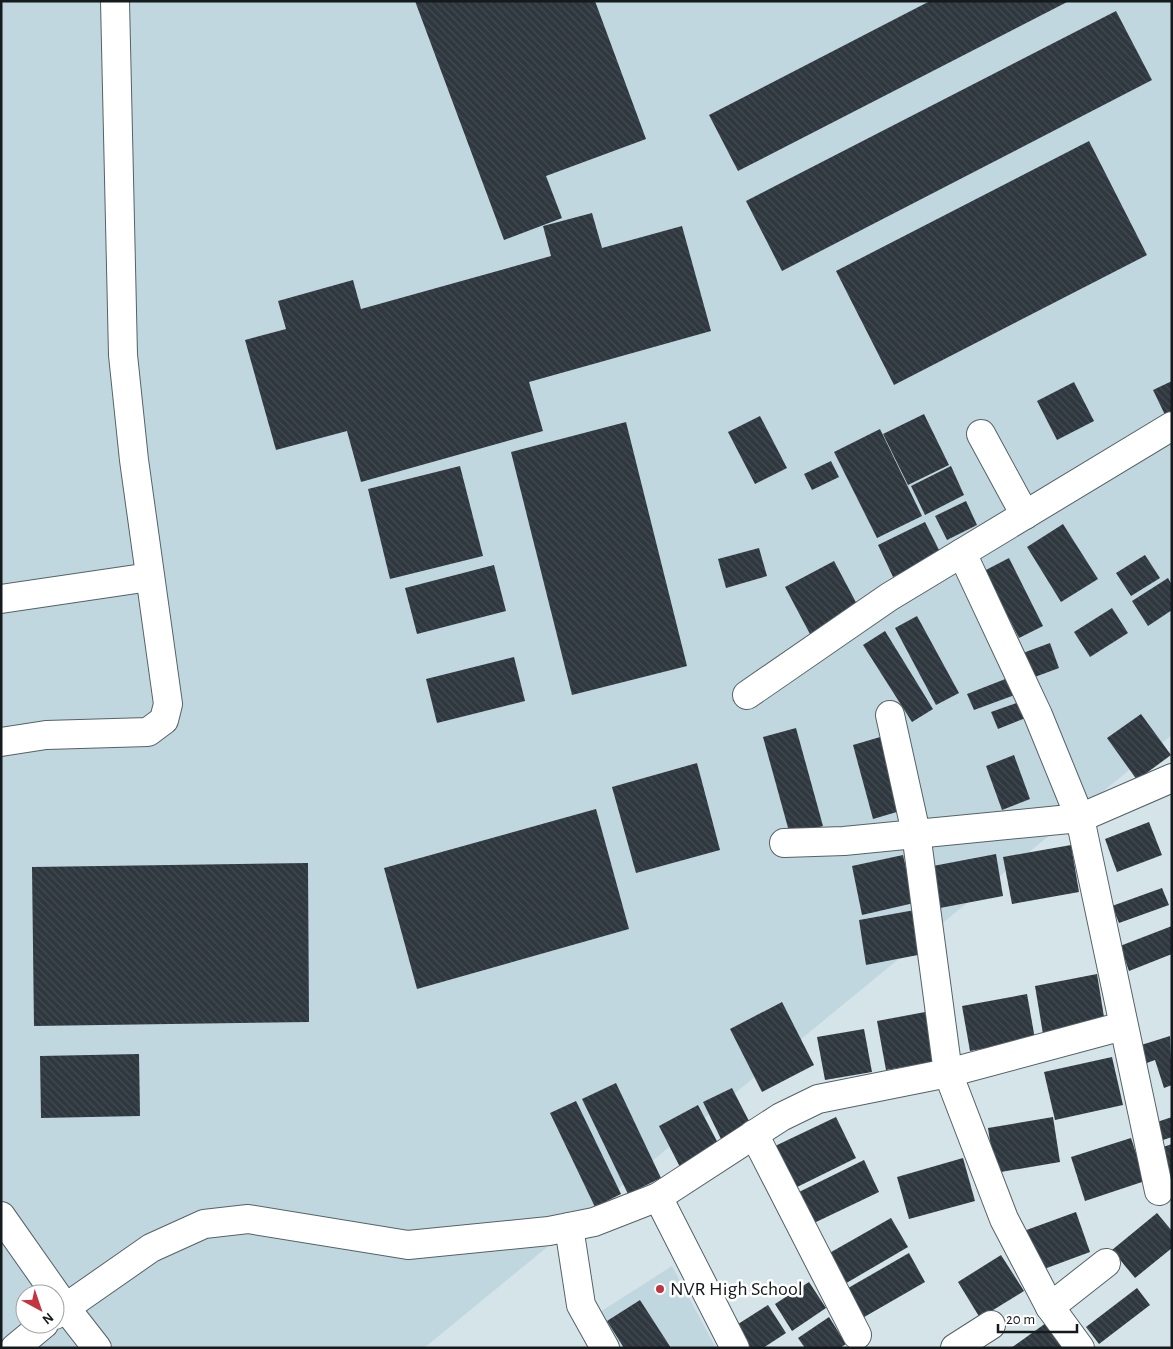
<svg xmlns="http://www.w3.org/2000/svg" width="1173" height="1349" font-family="'Alegreya Sans',sans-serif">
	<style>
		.built { fill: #c0d7df; fill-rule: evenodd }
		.building { fill: url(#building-back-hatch) }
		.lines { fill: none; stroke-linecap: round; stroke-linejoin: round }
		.minor-casing { stroke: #546266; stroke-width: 30 }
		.minor { stroke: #fff; stroke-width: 28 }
		.poi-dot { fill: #c33340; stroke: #fff; stroke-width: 2 }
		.labels { text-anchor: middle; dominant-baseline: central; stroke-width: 5; stroke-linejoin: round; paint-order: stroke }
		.poi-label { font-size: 20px; fill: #151a1c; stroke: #fff; text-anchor: start }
	</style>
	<defs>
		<pattern id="building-back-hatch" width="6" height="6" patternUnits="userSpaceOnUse" patternTransform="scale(1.25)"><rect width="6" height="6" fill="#2f373f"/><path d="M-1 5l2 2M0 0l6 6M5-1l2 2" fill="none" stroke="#444b52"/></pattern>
	</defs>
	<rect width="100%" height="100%" fill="#d4e4e9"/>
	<g class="built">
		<path d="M1,1H1172V735L424,1348H1ZM25,1294H55V1324H25Z"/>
		<polygon points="672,1266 716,1348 612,1348 594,1316"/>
	</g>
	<g class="building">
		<polygon points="415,1 595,1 646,139 546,176 562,218 504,240"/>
		<polygon points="930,1 1069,1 738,171 709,115"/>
		<polygon points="1116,11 1152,80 782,271 746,201"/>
		<polygon points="1089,141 1147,255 894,385 836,271"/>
		<polygon points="592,213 602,248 682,226 711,331 529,382 543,431 361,482 347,431 276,450 245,340 286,329 278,301 353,280 361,309 551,256 543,226"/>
		<polygon points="1172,381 1172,417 1167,419 1153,390"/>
		<polygon points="1074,382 1094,421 1057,440 1037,401"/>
		<polygon points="924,414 949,465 908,485 883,434"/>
		<polygon points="760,416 787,468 755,484 728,432"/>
		<polygon points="626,422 687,666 572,695 511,452"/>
		<polygon points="880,429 922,516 877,538 834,452"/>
		<polygon points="831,461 839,477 812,490 804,474"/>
		<polygon points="460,466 483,556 390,579 368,489"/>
		<polygon points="951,466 964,495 925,515 911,486"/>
		<polygon points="966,501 977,525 947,540 935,516"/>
		<polygon points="925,522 941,554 893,577 878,545"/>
		<polygon points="1063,524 1098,579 1061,602 1027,547"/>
		<polygon points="759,548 767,576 726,588 718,559"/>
		<polygon points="1145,555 1160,578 1131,596 1116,573"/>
		<polygon points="1009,558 1043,626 1019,638 984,571"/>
		<polygon points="834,561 859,608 810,634 785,587"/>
		<polygon points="494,565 506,611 417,634 405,588"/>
		<polygon points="1168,578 1172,585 1172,610 1148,626 1132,601"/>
		<polygon points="1112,608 1128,633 1090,657 1074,632"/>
		<polygon points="917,616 959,693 936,705 895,628"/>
		<polygon points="885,631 933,709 912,722 863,645"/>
		<polygon points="1050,643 1059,668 1032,678 1023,653"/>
		<polygon points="514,657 525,701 437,723 426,679"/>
		<polygon points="1013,676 1020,693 974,710 967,694"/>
		<polygon points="1022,701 1028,717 998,729 991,712"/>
		<polygon points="1141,714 1171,755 1137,780 1107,738"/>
		<polygon points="796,728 823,826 790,835 763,737"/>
		<polygon points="887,735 907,809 873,819 853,745"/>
		<polygon points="1014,755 1030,799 1002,810 986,766"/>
		<polygon points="697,763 720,850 636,873 612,787"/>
		<polygon points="596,809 629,929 417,989 384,868"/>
		<polygon points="1149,822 1162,855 1117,872 1105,839"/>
		<polygon points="1071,845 1079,892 1012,904 1003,857"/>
		<polygon points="996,854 1003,896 940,908 933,866"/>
		<polygon points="903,855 914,903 862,915 852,866"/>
		<polygon points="308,863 309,1022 34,1026 32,867"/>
		<polygon points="1162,888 1169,905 1119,923 1112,906"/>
		<polygon points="915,910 923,954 866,965 859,920"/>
		<polygon points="1172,926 1172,954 1129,971 1120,946"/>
		<polygon points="1097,974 1105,1023 1043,1034 1035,986"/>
		<polygon points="1027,994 1035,1039 970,1051 962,1006"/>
		<polygon points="782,1002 814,1065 762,1092 730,1029"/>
		<polygon points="936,1010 945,1060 886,1070 877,1021"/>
		<polygon points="864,1029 872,1072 825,1080 817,1037"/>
		<polygon points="1170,1036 1172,1085 1164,1088 1155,1060 1144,1064 1138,1046"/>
		<polygon points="139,1054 140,1116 41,1118 40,1056"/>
		<polygon points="1112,1057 1123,1105 1055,1120 1044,1072"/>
		<polygon points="616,1083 661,1178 628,1194 582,1099"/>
		<polygon points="732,1088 751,1125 721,1139 703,1102"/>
		<polygon points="576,1101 621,1194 595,1207 550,1113"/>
		<polygon points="698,1105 720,1147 680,1167 659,1126"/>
		<polygon points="836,1117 856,1158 793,1189 773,1147"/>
		<polygon points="1053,1117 1060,1162 995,1173 988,1128"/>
		<polygon points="1172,1117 1172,1137 1157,1142 1151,1124"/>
		<polygon points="1131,1138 1145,1181 1085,1201 1071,1157"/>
		<polygon points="1172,1144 1172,1188 1157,1149"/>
		<polygon points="963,1158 975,1201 909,1219 897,1177"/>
		<polygon points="864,1160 879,1192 814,1223 799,1192"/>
		<polygon points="1076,1212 1090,1252 1036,1272 1021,1232"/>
		<polygon points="1157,1213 1172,1231 1172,1248 1135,1278 1112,1250"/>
		<polygon points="891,1218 908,1247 843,1285 826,1255"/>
		<polygon points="909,1253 925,1282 859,1320 843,1291"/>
		<polygon points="1001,1255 1024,1291 980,1318 958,1282"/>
		<polygon points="809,1282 826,1308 792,1331 775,1304"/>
		<polygon points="1137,1288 1150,1305 1099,1344 1086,1327"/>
		<polygon points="640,1300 671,1348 624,1348 607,1321"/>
		<polygon points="768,1305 786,1333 763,1348 749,1348 735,1326"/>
		<polygon points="829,1317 846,1344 840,1348 805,1348 798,1338"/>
		<polygon points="1046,1323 1064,1348 1011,1348"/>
	</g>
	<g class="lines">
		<defs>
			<g id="minor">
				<polyline points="981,434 1025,515"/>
				<polyline points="962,553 1038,715 1080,818 1159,1191"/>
				<polyline points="1,599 150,577"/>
				<polyline points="747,695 889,597 1172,426"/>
				<polyline points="890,715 916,833 948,1073 1004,1219 1050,1307 1080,1348"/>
				<polyline points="1,742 46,735 148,732 164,720 168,704 134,460 123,355 115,1"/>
				<polyline points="784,843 844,841 1080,818 1172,778"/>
				<polyline points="754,1134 857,1335"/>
				<polyline points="658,1197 735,1348"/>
				<polyline points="1,1216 65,1307 97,1348"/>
				<polyline points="569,1227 581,1305 605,1348"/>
				<polyline points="1050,1307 1106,1263"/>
				<polyline points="55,1315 151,1248 204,1224 248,1219 408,1245 549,1231 594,1222 658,1197 781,1117 818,1099 948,1073 1123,1026"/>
				<polyline points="15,1348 44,1324"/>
				<polyline points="955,1348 991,1325"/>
			</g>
		</defs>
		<use href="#minor" class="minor-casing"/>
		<use href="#minor" class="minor"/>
	</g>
	<circle class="poi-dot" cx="660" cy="1289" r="5"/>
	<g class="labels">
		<g class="poi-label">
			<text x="670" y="1289">NVR High School</text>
		</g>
	</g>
	<rect width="1173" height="1349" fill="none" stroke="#151a1c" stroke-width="5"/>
	<g transform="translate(40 1309) rotate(140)"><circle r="24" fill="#ffffff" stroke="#a1a3a4"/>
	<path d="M0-4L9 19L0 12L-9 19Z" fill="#c33340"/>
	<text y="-8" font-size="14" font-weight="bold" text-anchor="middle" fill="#151a1c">N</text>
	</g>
	<path d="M998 1324v8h79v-8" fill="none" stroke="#151a1c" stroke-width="2.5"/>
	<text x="1006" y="1324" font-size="15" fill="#151a1c" stroke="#ffffff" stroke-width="4" paint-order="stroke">20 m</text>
</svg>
